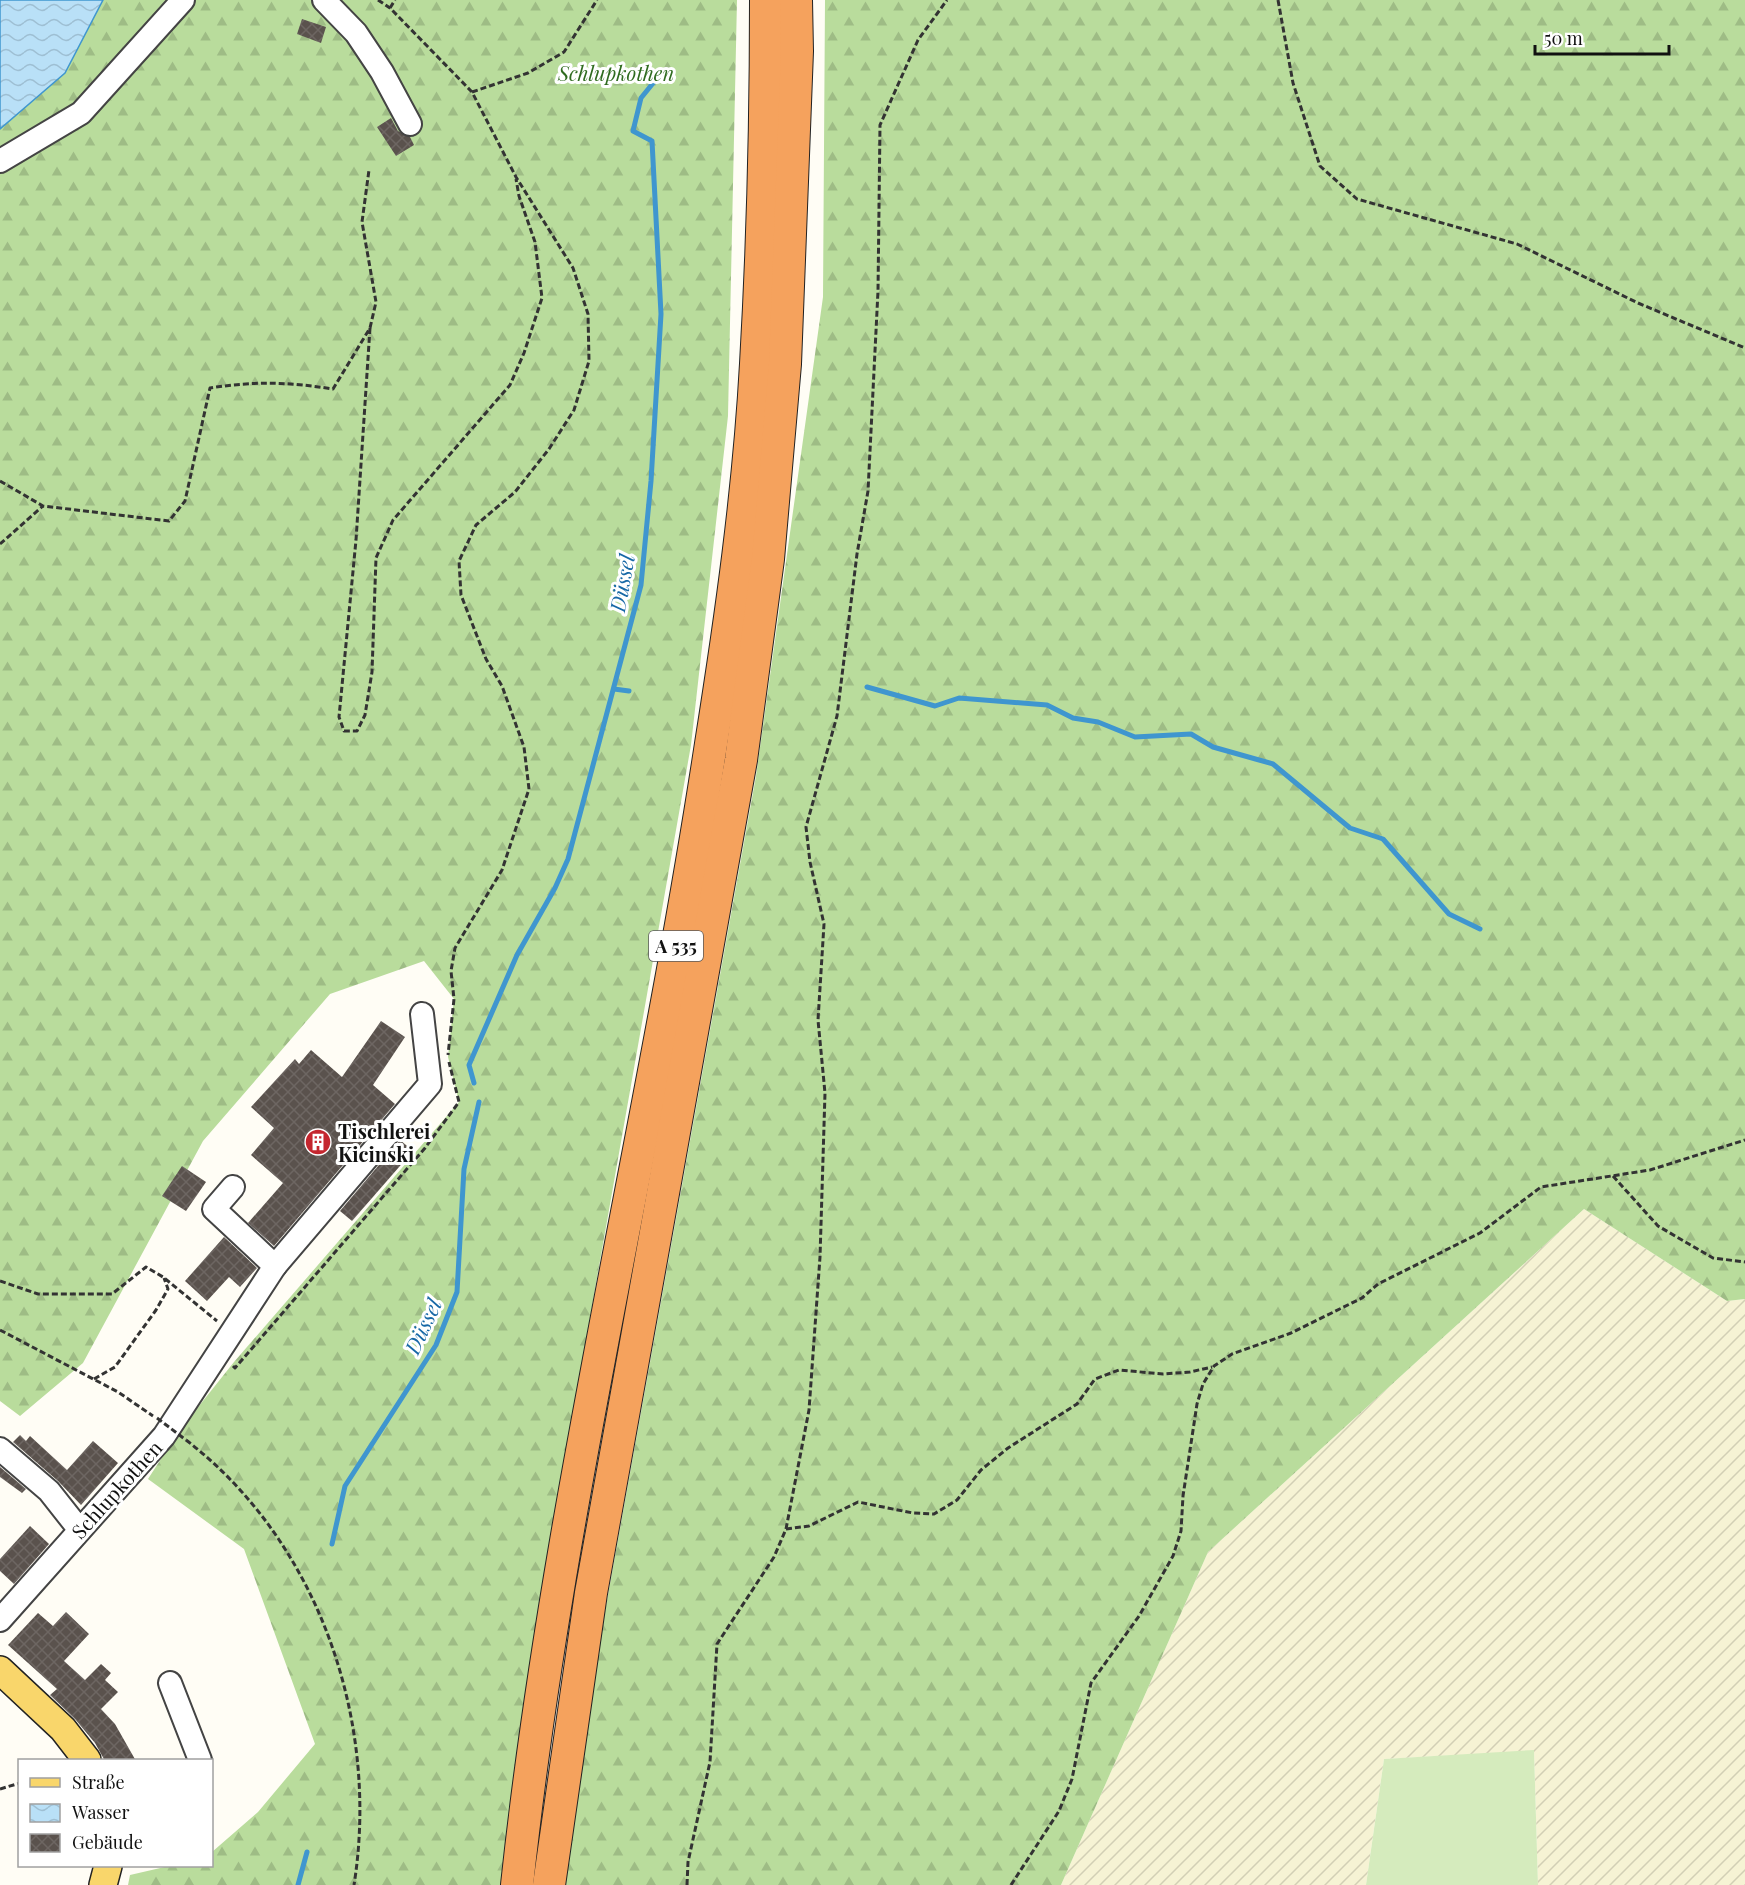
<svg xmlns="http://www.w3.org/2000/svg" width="1745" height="1885" font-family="'Playfair Display',serif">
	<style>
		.farmland { fill: url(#farmland-furrows) }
		.grass { fill: #d5ebbd }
		.forest { fill: url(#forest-firs) }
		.water { fill: url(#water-waves); stroke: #3f96cf; stroke-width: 1.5 }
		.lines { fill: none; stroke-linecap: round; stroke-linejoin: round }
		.stream { stroke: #3f96cf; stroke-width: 5 }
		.building { fill: url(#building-cross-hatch) }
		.minor-casing { stroke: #444; stroke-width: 26 }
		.major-casing { stroke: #222; stroke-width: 30 }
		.highway-casing { stroke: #222; stroke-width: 34 }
		.path { stroke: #333; stroke-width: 3; stroke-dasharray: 6 3; stroke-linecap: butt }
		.minor { stroke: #fff; stroke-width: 22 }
		.major { stroke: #f9d66b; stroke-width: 27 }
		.highway { stroke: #f5a25d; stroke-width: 32 }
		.path-bridge { stroke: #333; stroke-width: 3; stroke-dasharray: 6 3; stroke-linecap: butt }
		.labels { text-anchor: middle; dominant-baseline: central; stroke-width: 6; stroke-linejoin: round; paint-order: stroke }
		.shield { fill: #fff; stroke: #585858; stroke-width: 1.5 }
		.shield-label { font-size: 18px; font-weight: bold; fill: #111 }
		.park-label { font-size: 20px; font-style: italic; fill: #2f6b1f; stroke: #fff }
		.poi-label { font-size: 20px; font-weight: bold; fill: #111; stroke: #fff; text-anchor: start }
		.street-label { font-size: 20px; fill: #111; stroke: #fff }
		.water-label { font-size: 21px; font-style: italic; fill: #1768a6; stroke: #fff }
	</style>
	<defs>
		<pattern id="farmland-furrows" width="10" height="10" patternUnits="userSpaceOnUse" patternTransform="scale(1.5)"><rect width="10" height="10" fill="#f6f3d4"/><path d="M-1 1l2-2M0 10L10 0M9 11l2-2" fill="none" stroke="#d2cfb5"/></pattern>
		<pattern id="forest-firs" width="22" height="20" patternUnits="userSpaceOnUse" patternTransform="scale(1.5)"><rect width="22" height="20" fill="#b9dc9c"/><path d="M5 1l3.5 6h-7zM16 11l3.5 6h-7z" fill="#9ebc85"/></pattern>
		<pattern id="water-waves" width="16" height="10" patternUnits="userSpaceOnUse" patternTransform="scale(1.5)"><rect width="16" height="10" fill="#b9e0f7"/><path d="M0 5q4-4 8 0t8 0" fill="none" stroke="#9ebfd3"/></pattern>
		<pattern id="building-cross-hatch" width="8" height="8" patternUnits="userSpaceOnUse" patternTransform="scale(1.5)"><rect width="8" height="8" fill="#5a524d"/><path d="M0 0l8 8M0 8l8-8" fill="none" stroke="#6d6662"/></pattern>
	</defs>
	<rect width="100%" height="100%" fill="#fffdf5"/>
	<polygon class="farmland" points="1584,1209 1727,1301 1745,1299 1745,1885 1538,1885 1534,1751 1384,1759 1366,1885 1061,1885 1208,1552"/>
	<polygon class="grass" points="1534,1750 1538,1885 1366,1885 1384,1759"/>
	<g class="forest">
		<polygon points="103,0 737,0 728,416 691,745 564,1465 504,1885 128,1885 130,1875 169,1866 212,1866 212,1852 258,1812 315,1744 244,1549 148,1479 179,1431 234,1362 459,1102 448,1057 454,999 424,961 330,994 203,1141 83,1363 20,1416 0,1401 0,129 64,73"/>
		<polygon points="825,0 1745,0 1745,1299 1727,1301 1584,1209 1208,1552 1061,1885 565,1885 587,1711 756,776 823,297"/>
	</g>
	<polygon class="water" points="0,0 103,0 65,73 0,129"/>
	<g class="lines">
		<g class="stream">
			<polyline points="867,687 935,706 959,698 1047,705 1073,718 1098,722 1135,737 1191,734 1213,747 1273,764 1350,828 1383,839 1449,914 1480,929"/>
			<polyline points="614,689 629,691"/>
			<polyline points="474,1083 469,1065 517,955 555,888 568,859 641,585 651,481 661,314 652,141 633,131 641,98 658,77"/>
			<polyline points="332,1544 345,1486 436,1345 457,1292 464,1169 479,1102"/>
			<polyline points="298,1885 307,1852"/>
		</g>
	</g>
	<g class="building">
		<polygon points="302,19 326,27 321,43 297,34"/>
		<polygon points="391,118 398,131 410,137 414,145 396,156 377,127"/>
		<polygon points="381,1021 405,1037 373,1085 395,1104 274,1246 248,1223 283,1183 251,1155 274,1128 251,1107 295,1059 299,1064 311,1050 342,1077"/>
		<polygon points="400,1140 413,1151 352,1221 340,1211"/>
		<polygon points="182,1166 206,1182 186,1211 162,1196"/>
		<polygon points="224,1237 257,1268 240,1287 229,1277 207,1301 185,1281"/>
		<polygon points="20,1435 26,1441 30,1436 67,1470 93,1441 118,1463 81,1505 58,1481 13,1442"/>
		<polygon points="0,1467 26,1489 22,1493 0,1477"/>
		<polygon points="30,1526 49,1544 14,1584 0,1571 0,1559"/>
		<polygon points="66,1612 89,1634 64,1661 85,1680 101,1664 111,1673 105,1680 118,1692 101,1709 115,1724 136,1761 105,1761 95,1743 75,1719 50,1695 57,1689 8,1645 38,1613 53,1626"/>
	</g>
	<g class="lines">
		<defs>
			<g id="minor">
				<polyline points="324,0 356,33 382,72 410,124"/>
				<polyline points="0,161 81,113 183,0"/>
				<polyline points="233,1187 214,1209 275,1266"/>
				<polyline points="0,1449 49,1491 79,1529"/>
				<polyline points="0,1620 164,1436 275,1266 430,1084 422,1014"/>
				<polyline points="170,1683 200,1760"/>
			</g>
			<g id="major">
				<polyline points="0,1670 63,1729 87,1760"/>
				<polyline points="103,1885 108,1866"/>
			</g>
			<g id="highway">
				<path d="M517,1885C558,1501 653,1125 711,744C731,618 749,491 756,364C763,243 766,121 766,0"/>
				<polyline points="549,1885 591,1593 741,760 768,559 785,364 797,51 796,0"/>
			</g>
		</defs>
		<use href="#minor" class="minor-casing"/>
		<use href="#major" class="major-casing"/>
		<use href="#highway" class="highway-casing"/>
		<g class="path">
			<polyline points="378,0 390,8 472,92 516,177 573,268 588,314 589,361 574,410 549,449 515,492 476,525 459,561 461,595 486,659 502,686 524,747 529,789 502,870 455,948 451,971 454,999 448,1055"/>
			<polyline points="1278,0 1293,83 1320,166 1357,199 1517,244 1638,303 1745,348"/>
			<polyline points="390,8 395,0"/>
			<polyline points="472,92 528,73 564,52 597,0"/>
			<polyline points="370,328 356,540 339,717 344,731 357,731 365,715 372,672 376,558 393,520 510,385 524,353 542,298 535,242 519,196 516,179"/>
			<path d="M0,481L43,506L169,521L185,501L210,388C255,381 288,382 333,389L370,328L376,302L362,222L369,170"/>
			<polyline points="0,544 43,506"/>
			<polyline points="1613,1176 1658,1226 1713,1258 1745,1262"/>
			<polyline points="0,1281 38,1294 112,1294 146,1267 163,1277 217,1321"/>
			<polyline points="0,1330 118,1392 153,1416"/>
			<polyline points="233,1366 235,1368 425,1148 459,1102 449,1062"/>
			<polyline points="94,1379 115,1367 156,1310 168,1289 164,1278"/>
			<path d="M186,1440C319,1542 380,1722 354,1885"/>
			<polyline points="786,1529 809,1526 858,1502 913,1513 934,1514 957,1500 981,1470 1008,1448 1077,1404 1095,1379 1119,1370 1163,1374 1190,1372 1212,1367"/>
			<polyline points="0,1789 20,1783"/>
			<polyline points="687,1885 688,1862 710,1762 717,1644 774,1557 786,1529 809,1410 820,1257 825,1093 818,1020 824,924 810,862 806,827 837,716 857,554 868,491 878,291 880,125 918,40 947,0"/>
			<polyline points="1011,1885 1059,1811 1072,1779 1091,1683 1139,1616 1173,1556 1181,1531 1183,1496 1197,1404 1203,1384 1214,1366 1232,1354 1291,1333 1362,1298 1378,1284 1480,1233 1541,1187 1650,1170 1745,1140"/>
		</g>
		<use href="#minor" class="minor"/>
		<use href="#major" class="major"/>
		<use href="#highway" class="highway"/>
		<polyline class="path-bridge" points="157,1418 186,1440"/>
	</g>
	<defs>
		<symbol id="building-disc" viewBox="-11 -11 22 22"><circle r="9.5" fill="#c4262e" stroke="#fff"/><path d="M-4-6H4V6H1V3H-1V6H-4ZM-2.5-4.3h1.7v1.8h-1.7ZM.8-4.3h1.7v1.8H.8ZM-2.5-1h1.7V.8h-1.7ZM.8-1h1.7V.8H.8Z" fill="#fff"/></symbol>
	</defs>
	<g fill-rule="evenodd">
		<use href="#building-disc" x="303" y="1127" width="30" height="30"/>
	</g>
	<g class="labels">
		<rect class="shield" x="649" y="931" width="54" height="30" rx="4.5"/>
		<g class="shield-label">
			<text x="676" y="946">A 535</text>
		</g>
		<g class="park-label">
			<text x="616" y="72">Schlupkothen</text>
		</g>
		<g class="poi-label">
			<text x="338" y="1130">Tischlerei<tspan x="338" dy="23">Kicinski</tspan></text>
		</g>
		<g class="street-label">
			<text transform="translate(116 1489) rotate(-48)">Schlupkothen</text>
		</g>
		<g class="water-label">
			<text transform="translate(621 583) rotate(-80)">Düssel</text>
			<text transform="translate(422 1326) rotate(-65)">Düssel</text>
		</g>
	</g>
	<rect x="18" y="1759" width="195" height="108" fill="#ffffff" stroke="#a0a0a0" stroke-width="1.5"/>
	<rect x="30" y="1778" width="30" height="9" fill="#f9d66b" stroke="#a0a0a0" stroke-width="1.5"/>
	<text x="72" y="1789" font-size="18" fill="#111111">Straße</text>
	<rect x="30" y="1804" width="30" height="18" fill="url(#water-waves)" stroke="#a0a0a0" stroke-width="1.5"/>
	<text x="72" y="1819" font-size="18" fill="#111111">Wasser</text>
	<rect x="30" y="1834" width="30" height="18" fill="url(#building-cross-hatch)" stroke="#a0a0a0" stroke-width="1.5"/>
	<text x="72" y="1849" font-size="18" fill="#111111">Gebäude</text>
	<path d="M1535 45v9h134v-9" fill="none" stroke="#111111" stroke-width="3"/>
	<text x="1544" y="45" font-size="18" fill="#111111" stroke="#ffffff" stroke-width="4.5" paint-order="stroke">50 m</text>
</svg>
